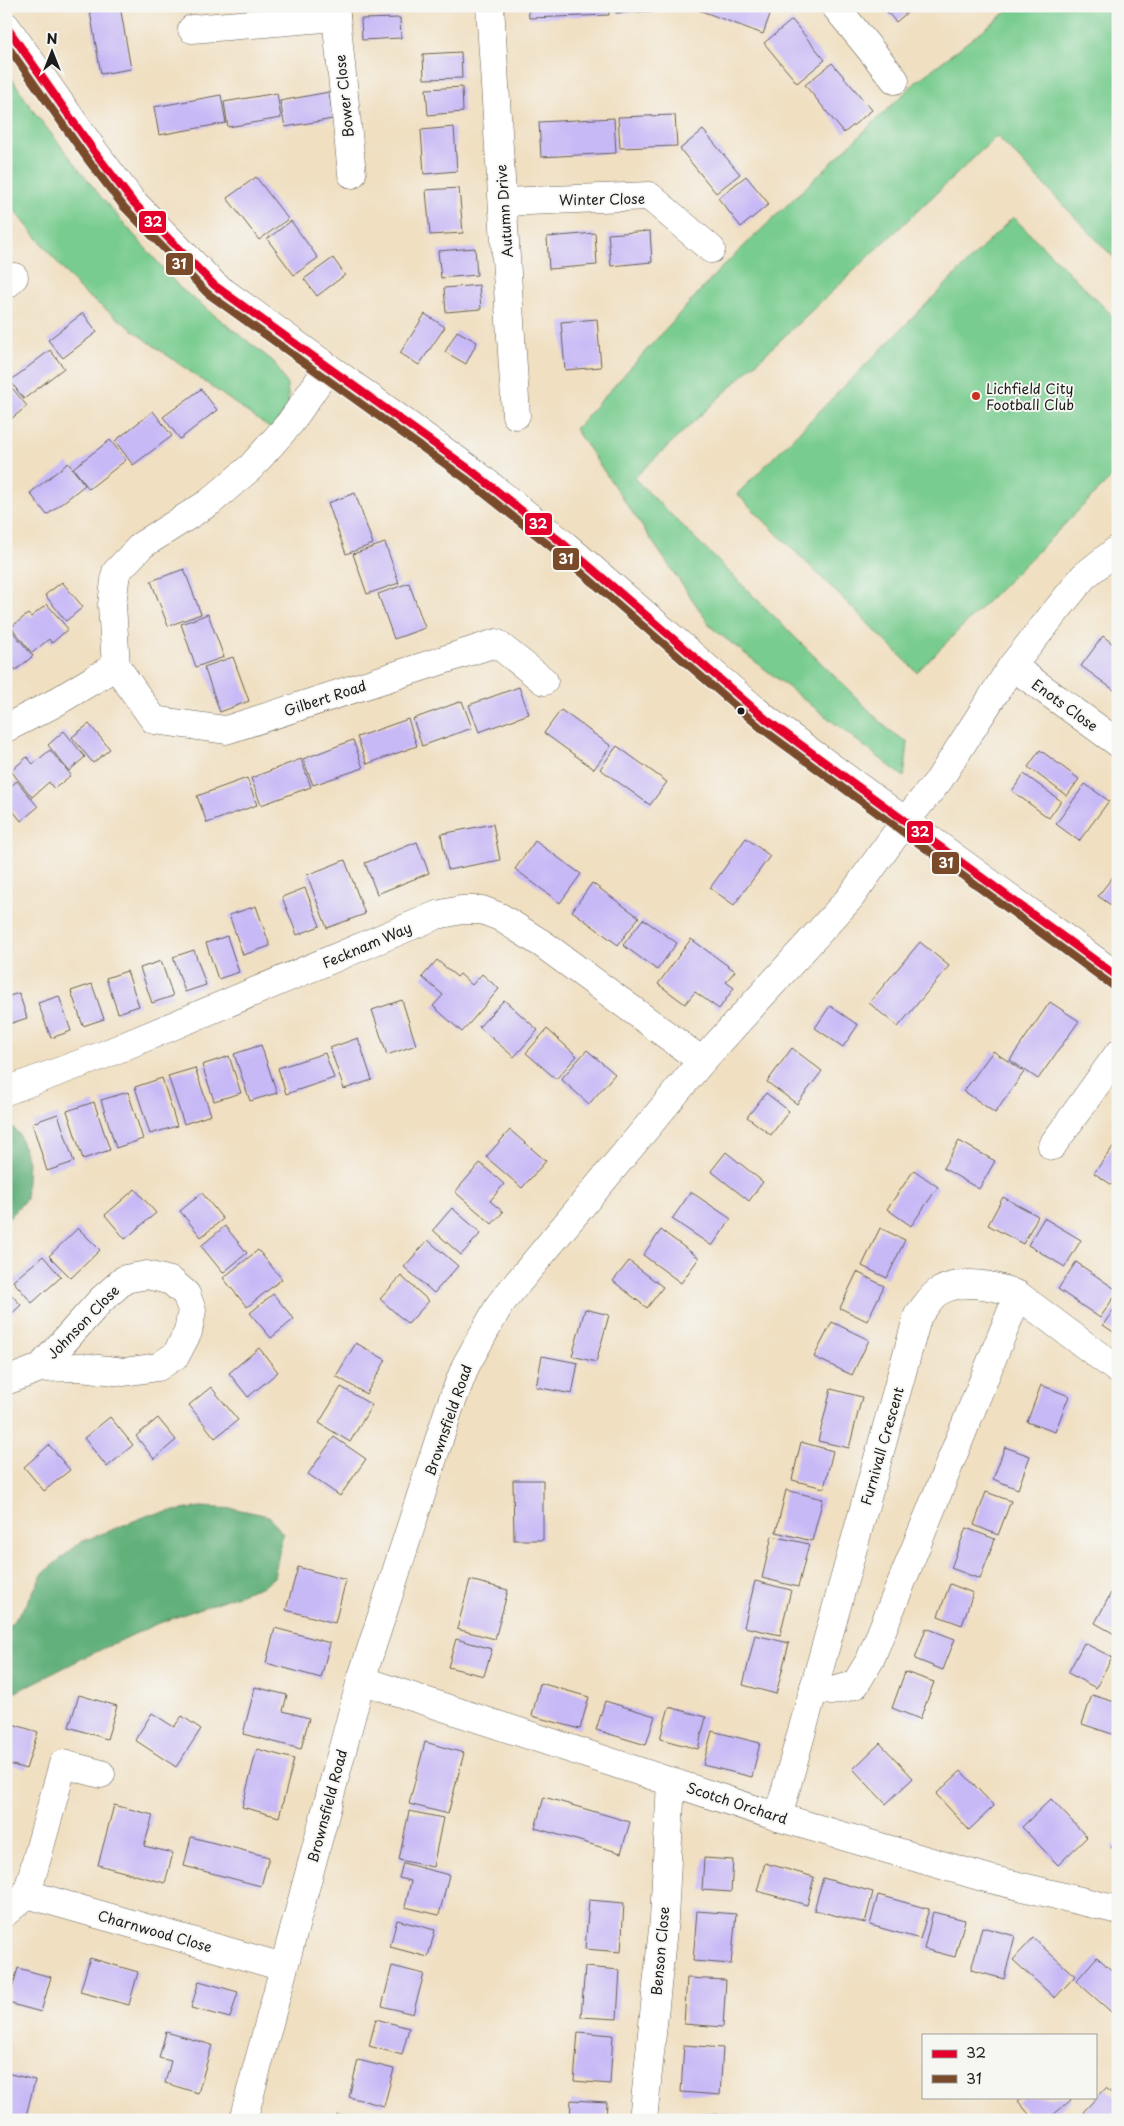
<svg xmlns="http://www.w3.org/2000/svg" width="1124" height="2126" font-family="'Playpen Sans',sans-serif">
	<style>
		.green { fill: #78cc8f; stroke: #4a7456 }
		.forest { fill: #62b07a; stroke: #3f664b }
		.building { fill: #c7b8f6 }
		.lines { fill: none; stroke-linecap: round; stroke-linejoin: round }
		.street-casing { stroke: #666056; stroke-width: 29 }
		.highway-casing { stroke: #666056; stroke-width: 29 }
		.street { stroke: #fff; stroke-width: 28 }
		.highway { stroke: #fff; stroke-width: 28 }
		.bus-1-casing { stroke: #f6f6f2; stroke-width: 11 }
		.bus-2-casing { stroke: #f6f6f2; stroke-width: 11 }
		.bus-1 { stroke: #e4002b; stroke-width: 8 }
		.bus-2 { stroke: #7a4b2a; stroke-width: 8 }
		.poi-dot { fill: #c8321e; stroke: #f6f6f2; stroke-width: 2 }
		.bus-dot { fill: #1c1c1c; stroke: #f6f6f2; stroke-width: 2 }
		.labels { text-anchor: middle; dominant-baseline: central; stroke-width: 4; stroke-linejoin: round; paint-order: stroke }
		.street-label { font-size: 14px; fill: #1c1c1c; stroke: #f6f6f2 }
		.poi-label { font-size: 14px; fill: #1c1c1c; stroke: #f6f6f2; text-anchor: start }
		.line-badge { stroke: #f6f6f2; stroke-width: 2 }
		.badge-label { font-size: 14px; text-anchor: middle; font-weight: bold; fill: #fff }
	</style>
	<rect width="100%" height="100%" fill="#f6f6f2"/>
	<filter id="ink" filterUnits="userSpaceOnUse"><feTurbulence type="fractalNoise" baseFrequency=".02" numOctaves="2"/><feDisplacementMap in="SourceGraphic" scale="10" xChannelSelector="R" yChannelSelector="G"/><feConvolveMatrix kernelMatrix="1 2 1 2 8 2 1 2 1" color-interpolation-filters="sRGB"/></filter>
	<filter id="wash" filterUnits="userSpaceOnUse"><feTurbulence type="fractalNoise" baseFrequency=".0096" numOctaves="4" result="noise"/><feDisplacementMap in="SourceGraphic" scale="20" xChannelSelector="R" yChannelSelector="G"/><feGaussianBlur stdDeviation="1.12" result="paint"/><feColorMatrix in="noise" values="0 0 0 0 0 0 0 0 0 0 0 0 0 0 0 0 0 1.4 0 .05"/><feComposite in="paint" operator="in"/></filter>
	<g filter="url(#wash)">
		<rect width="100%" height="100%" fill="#f0dfc1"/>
		<g class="green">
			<polygon points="1014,6 1118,6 1118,262 997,136 634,478 888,729 908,743 904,777 712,628 575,429 720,269 916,82"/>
			<polygon points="6,69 31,108 101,197 180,288 274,362 287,385 289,406 271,429 157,348 80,290 6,200"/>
			<polygon points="1013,217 1118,321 1118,471 917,672 737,494"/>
		</g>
		<g class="forest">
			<polygon points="6,1120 19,1134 28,1161 26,1199 6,1221"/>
			<polygon points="201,1507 236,1509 269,1516 283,1534 274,1577 263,1586 154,1625 87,1656 6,1697 6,1630 26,1605 43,1573 81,1542 149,1515"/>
		</g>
		<g id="blocks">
			<g class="building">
				<polygon points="89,6 120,6 131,69 101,74"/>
				<polygon points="528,6 608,6 609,15 529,18"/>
				<polygon points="616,6 690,6 691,9 616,13"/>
				<polygon points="697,6 773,6 763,34 696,9"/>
				<polygon points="882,6 915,6 896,22"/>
				<polygon points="400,18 401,38 362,40 361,19"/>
				<polygon points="792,20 825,60 797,83 764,43"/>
				<polygon points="461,52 462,78 424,79 423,54"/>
				<polygon points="832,63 872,110 844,133 805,85"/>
				<polygon points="462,87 463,112 428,115 426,89"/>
				<polygon points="329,92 333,119 285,127 280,101"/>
				<polygon points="277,93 281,118 228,127 224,102"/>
				<polygon points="221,95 226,123 159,135 154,107"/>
				<polygon points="675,115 677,146 620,148 618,117"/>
				<polygon points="614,118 616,153 541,157 539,122"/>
				<polygon points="454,127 457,171 424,174 421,130"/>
				<polygon points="703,130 740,174 716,193 680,149"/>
				<polygon points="746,176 769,204 741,227 718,198"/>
				<polygon points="256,177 288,219 259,240 227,198"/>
				<polygon points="459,188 463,233 430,235 426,190"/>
				<polygon points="291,221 318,258 294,275 267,239"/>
				<polygon points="650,231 652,262 611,266 608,234"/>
				<polygon points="595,233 597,265 549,269 547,237"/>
				<polygon points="475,248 477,275 441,278 438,251"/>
				<polygon points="333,258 345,275 317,296 304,279"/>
				<polygon points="479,285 481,309 446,312 444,288"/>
				<polygon points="83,313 97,332 63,358 48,340"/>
				<polygon points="425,314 445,327 419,365 400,353"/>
				<polygon points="597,319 601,367 565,370 561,322"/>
				<polygon points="457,331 477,342 466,364 445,352"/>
				<polygon points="50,350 64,368 24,399 10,381"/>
				<polygon points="12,388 27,406 6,423 6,392"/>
				<polygon points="201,389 217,410 180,439 163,417"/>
				<polygon points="153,411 172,436 133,465 115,441"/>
				<polygon points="110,440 126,460 89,489 73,468"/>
				<polygon points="68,463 85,485 47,515 30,493"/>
				<polygon points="355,493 373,544 346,554 328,503"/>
				<polygon points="385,543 399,583 367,594 353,554"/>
				<polygon points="184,569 201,614 168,626 151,581"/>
				<polygon points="62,582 83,607 66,621 45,595"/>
				<polygon points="409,583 425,628 394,639 378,594"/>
				<polygon points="47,604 68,629 52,643 49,639 32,653 11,627 28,614 31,617"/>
				<polygon points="208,614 224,657 196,667 181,624"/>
				<polygon points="12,631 33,656 16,670 6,658 6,635"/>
				<polygon points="1103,636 1118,648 1118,693 1081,666"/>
				<polygon points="233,657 249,701 220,712 204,667"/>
				<polygon points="6,660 13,668 6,673"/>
				<polygon points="519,687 529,714 479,732 469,705"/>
				<polygon points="462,701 472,728 422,746 413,719"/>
				<polygon points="561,710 611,746 594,769 544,733"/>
				<polygon points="408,719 417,746 367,764 357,737"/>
				<polygon points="89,724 110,749 93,763 72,737"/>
				<polygon points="64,731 85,757 69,771 48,745"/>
				<polygon points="353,740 363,768 313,785 303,759"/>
				<polygon points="617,746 667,782 650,805 600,769"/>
				<polygon points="50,750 71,775 54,789 49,782 32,797 11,771 27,757 33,764"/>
				<polygon points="1040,750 1079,779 1067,796 1028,767"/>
				<polygon points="301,759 311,787 261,805 251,778"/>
				<polygon points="1024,774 1061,801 1049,818 1012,791"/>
				<polygon points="247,778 257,805 207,823 197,796"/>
				<polygon points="17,781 38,807 21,821 6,802 6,790"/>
				<polygon points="1085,784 1109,801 1079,841 1056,824"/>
				<polygon points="493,824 500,860 448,870 441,834"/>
				<polygon points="746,838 770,856 734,905 710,888"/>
				<polygon points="535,841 581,874 560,903 515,869"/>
				<polygon points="417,842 429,873 377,894 365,863"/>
				<polygon points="345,860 365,914 327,928 307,875"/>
				<polygon points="1118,870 1118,910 1098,896"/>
				<polygon points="592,883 639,917 618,945 572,911"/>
				<polygon points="305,888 320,926 297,935 282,897"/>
				<polygon points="256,906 270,946 243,955 229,915"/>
				<polygon points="643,919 677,943 657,970 623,945"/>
				<polygon points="227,936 239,972 218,979 206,943"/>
				<polygon points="691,939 735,971 726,982 734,988 719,1009 695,992 685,1004 658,984"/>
				<polygon points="920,942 949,966 898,1027 869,1003"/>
				<polygon points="194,950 206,985 185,992 173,957"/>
				<polygon points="437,960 457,977 460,974 472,985 482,974 499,989 462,1032 433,1006 443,995 422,977"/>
				<polygon points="161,961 173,996 152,1003 140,968"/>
				<polygon points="127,971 139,1006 118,1013 106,978"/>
				<polygon points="92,984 104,1019 83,1026 71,991"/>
				<polygon points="19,993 27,1018 6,1025 6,997"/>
				<polygon points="59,996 71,1031 51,1038 38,1003"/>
				<polygon points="402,1000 416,1045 387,1055 372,1010"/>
				<polygon points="504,1000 538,1030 514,1057 479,1027"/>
				<polygon points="1050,1002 1079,1021 1038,1079 1010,1060"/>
				<polygon points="830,1006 858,1025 843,1047 815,1028"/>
				<polygon points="547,1029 577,1056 556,1079 526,1053"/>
				<polygon points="358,1038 372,1080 344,1089 330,1048"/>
				<polygon points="261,1045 277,1093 250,1101 234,1054"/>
				<polygon points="792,1048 822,1071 797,1104 767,1082"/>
				<polygon points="587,1050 615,1074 589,1104 561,1079"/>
				<polygon points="993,1051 1024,1072 995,1113 964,1091"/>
				<polygon points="325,1053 334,1078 286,1094 278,1068"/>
				<polygon points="229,1056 241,1093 214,1101 202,1065"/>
				<polygon points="195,1068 211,1115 184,1124 168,1076"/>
				<polygon points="162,1078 177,1126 150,1134 135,1087"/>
				<polygon points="128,1092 143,1139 116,1148 101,1100"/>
				<polygon points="766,1093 789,1111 771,1135 747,1117"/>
				<polygon points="94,1102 110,1150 83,1159 67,1111"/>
				<polygon points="58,1114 74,1162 47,1171 32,1123"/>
				<polygon points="510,1130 546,1161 522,1188 486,1157"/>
				<polygon points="1118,1140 1118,1189 1094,1173"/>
				<polygon points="959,1141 995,1161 979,1189 943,1168"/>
				<polygon points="726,1152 763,1182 749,1201 711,1171"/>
				<polygon points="480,1163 504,1184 490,1201 503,1212 492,1224 455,1192"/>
				<polygon points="914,1170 938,1187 911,1226 887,1209"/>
				<polygon points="135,1189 156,1213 125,1239 105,1215"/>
				<polygon points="691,1192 731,1219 712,1246 672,1219"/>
				<polygon points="202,1193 223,1219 201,1237 180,1211"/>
				<polygon points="1003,1197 1038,1216 1023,1244 988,1225"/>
				<polygon points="452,1208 481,1233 461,1255 433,1230"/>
				<polygon points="1044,1218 1081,1240 1065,1267 1028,1245"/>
				<polygon points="225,1226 247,1253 223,1273 201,1246"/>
				<polygon points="78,1228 100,1250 71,1278 49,1256"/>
				<polygon points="880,1228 905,1240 887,1278 862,1266"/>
				<polygon points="661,1230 699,1258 681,1283 643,1255"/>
				<polygon points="428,1240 458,1266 434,1293 404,1267"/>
				<polygon points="258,1250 282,1279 247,1307 223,1278"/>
				<polygon points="43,1256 61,1277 32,1303 13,1281"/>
				<polygon points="629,1261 663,1287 647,1308 613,1281"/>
				<polygon points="1076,1262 1118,1291 1100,1318 1058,1289"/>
				<polygon points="857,1272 884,1286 867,1321 840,1308"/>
				<polygon points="401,1276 429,1301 408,1324 380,1299"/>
				<polygon points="6,1289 21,1305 6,1319"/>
				<polygon points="273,1294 294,1319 271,1338 250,1313"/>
				<polygon points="1118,1303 1118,1335 1103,1325"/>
				<polygon points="585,1309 609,1315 596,1362 572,1356"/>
				<polygon points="832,1322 869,1340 852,1375 814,1357"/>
				<polygon points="356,1343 386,1360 366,1394 336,1376"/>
				<polygon points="259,1348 278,1372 248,1397 229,1373"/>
				<polygon points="542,1356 578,1363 572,1394 536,1387"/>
				<polygon points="1041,1385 1069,1396 1055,1432 1027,1422"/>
				<polygon points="211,1387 238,1420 215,1438 189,1405"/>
				<polygon points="341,1387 372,1405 350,1442 319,1423"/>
				<polygon points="831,1389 862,1397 849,1448 818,1441"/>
				<polygon points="110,1417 133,1445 107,1467 84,1438"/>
				<polygon points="158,1418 176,1440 154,1459 136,1436"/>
				<polygon points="334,1437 366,1459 340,1496 308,1474"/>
				<polygon points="801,1442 833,1451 824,1488 792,1480"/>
				<polygon points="49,1445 70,1470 44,1491 24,1467"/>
				<polygon points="1005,1447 1030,1456 1018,1489 993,1479"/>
				<polygon points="513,1480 543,1480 543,1540 514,1540"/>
				<polygon points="786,1490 823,1499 812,1541 776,1532"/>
				<polygon points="986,1492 1011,1501 998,1535 974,1525"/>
				<polygon points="966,1528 995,1539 980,1579 951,1568"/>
				<polygon points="772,1536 809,1544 798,1587 762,1578"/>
				<polygon points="298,1567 346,1580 335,1623 286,1610"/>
				<polygon points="470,1580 508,1590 495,1639 457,1629"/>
				<polygon points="755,1581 791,1590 780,1635 744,1627"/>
				<polygon points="950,1584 973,1593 962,1625 938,1616"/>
				<polygon points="1111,1593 1118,1597 1118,1636 1095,1623"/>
				<polygon points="275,1628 330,1643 321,1678 266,1663"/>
				<polygon points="926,1628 955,1639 943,1670 915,1659"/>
				<polygon points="755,1635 789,1643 776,1694 743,1685"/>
				<polygon points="456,1639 492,1649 484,1676 448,1667"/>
				<polygon points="1084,1643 1112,1657 1096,1688 1068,1673"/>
				<polygon points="905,1672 934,1682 920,1719 892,1708"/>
				<polygon points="540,1683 589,1697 580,1729 532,1716"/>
				<polygon points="255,1687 287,1695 283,1711 309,1718 301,1749 243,1734"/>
				<polygon points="79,1695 117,1706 107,1739 69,1727"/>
				<polygon points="1092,1695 1118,1703 1118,1736 1082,1724"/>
				<polygon points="605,1701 655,1716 646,1745 596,1730"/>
				<polygon points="669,1707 706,1717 698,1749 660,1739"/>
				<polygon points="152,1713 174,1727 182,1716 201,1729 176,1767 135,1740"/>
				<polygon points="6,1722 38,1732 26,1769 6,1763"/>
				<polygon points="712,1731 760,1743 752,1777 703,1765"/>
				<polygon points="425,1742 464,1753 448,1814 409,1804"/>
				<polygon points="880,1743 913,1778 886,1804 853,1769"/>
				<polygon points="257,1749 294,1759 279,1817 242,1807"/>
				<polygon points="961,1771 994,1806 969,1830 936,1794"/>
				<polygon points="544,1797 630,1822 621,1853 535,1828"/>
				<polygon points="1051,1799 1087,1837 1058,1865 1022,1827"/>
				<polygon points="114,1805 153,1815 144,1846 173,1853 165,1883 98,1865"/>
				<polygon points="409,1811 443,1818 433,1867 399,1860"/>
				<polygon points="191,1837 269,1857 261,1886 184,1866"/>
				<polygon points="1118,1841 1118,1855 1111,1847"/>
				<polygon points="704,1858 733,1860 731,1892 702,1890"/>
				<polygon points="403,1863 449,1875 439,1915 405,1907 411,1881 399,1878"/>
				<polygon points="765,1863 814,1877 807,1905 757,1891"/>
				<polygon points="823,1878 873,1892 865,1923 814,1910"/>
				<polygon points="878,1895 929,1909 920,1939 870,1925"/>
				<polygon points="589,1900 624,1903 621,1952 585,1949"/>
				<polygon points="697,1911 736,1914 731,1964 693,1961"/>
				<polygon points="933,1912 965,1920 955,1957 924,1949"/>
				<polygon points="397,1920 435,1930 428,1957 390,1947"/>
				<polygon points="982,1927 1015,1936 1004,1979 971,1970"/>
				<polygon points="1033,1938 1075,1976 1055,1998 1013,1960"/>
				<polygon points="1097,1957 1118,1976 1118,2018 1076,1981"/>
				<polygon points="90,1958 138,1972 129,2005 80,1992"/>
				<polygon points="392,1966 424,1974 413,2014 382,2006"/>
				<polygon points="585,1967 620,1970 617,2019 581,2017"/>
				<polygon points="18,1968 51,1977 41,2012 8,2003"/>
				<polygon points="687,1978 726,1980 723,2027 684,2024"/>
				<polygon points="199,1981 238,1992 230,2018 191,2008"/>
				<polygon points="376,2019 409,2028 402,2055 369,2046"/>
				<polygon points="166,2032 212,2045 198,2093 165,2083 171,2061 159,2058"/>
				<polygon points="578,2032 613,2035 610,2084 574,2081"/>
				<polygon points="684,2045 723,2048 720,2095 681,2092"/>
				<polygon points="358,2060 394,2069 384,2106 349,2097"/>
				<polygon points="6,2073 35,2080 25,2120 6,2120"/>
				<polygon points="1106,2088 1118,2099 1118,2120 1091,2120 1083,2112"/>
				<polygon points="1023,2097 1069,2097 1071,2100 1047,2120 1034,2120 1018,2101"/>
				<polygon points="571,2100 607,2102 606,2120 570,2120"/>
				<polygon points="699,2113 739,2116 739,2120 699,2120"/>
				<polygon points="337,2115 355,2119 355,2120 336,2120"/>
			</g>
		</g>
	</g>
	<g filter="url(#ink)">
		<use href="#blocks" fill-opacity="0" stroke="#666056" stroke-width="1"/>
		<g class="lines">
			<defs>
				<g id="street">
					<polyline points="335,6 352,174"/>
					<polyline points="490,6 516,415"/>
					<polyline points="835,6 895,80"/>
					<polyline points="192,29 336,17"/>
					<polyline points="504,202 649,196 711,249"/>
					<polyline points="6,285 14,277"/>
					<polyline points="116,666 154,720 226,730 496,643 544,681"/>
					<polyline points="1012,666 1118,743"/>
					<polyline points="6,728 53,704 116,666 112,605 116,572 142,545 210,502 251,467 290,423 328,368"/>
					<polyline points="6,1091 101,1056 437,915 461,910 482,910 500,917 544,945 702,1061"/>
					<polyline points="1052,1146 1118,1054"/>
					<polyline points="6,1381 40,1368 81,1367 124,1372 158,1367 176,1355 188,1332 192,1310 186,1294 171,1281 147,1275 125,1279 101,1300 40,1368"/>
					<polyline points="361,1680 778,1817 986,1878 1118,1910"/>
					<polyline points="814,1687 832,1691 855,1685 870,1660 1018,1295"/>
					<path d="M778,1817L918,1315C924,1309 931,1296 938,1292C962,1278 995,1285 1018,1295L1118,1370"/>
					<polyline points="27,1894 63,1764 101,1774"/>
					<polyline points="6,1912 27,1894 283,1967"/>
					<polyline points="243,2120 361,1680 449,1409 466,1365 500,1304 702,1061 850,898 906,820 939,780 1012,666 1084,576 1118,549"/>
					<polyline points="643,2120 664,1919 671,1781"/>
				</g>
				<polyline id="highway" points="6,26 96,154 132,201 214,285 472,471 566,546 767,720 1118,977"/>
			</defs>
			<use href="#street" class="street-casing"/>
			<use href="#highway" class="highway-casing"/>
			<use href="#street" class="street"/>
			<use href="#highway" class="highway"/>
			<defs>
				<polyline id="bus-1" points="6,26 96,154 132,201 214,285 472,471 566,546 767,720 1118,977"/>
				<polyline id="bus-2" points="6,44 88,160 124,207 207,293 466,479 560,554 761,728 1112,985"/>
			</defs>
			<use href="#bus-1" class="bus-1-casing"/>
			<use href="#bus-2" class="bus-2-casing"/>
			<use href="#bus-1" class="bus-1"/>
			<use href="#bus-2" class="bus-2"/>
		</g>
	</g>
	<circle class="poi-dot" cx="976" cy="396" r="5"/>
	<circle class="bus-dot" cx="741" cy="711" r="4.5"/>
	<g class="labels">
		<g class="street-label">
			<text transform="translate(344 96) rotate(-96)">Bower Close</text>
			<text transform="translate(602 199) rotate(-1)">Winter Close</text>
			<text transform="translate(504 211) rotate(-94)">Autumn Drive</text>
			<text transform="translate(325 698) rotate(-18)">Gilbert Road</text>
			<text transform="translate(1065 705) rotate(36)">Enots Close</text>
			<text transform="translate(367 945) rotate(-23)">Fecknam Way</text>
			<text transform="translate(83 1322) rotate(-46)">Johnson Close</text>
			<text transform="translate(448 1420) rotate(-71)">Brownsfield Road</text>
			<text transform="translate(882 1446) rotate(-74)">Furnivall Crescent</text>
			<text transform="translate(737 1803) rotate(18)">Scotch Orchard</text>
			<text transform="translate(327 1806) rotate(-75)">Brownsfield Road</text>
			<text transform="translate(155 1931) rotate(16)">Charnwood Close</text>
			<text transform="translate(660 1951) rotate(-85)">Benson Close</text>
		</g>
		<g class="poi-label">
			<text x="986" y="388">Lichfield City<tspan x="986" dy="16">Football Club</tspan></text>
		</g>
	</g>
	<g class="line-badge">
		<rect x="138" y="210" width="29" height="24" rx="5" fill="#e4002b"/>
		<rect x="165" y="252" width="29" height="24" rx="5" fill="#7a4b2a"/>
		<rect x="524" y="512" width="29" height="24" rx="5" fill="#e4002b"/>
		<rect x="552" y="547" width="28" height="24" rx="5" fill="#7a4b2a"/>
		<rect x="906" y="820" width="28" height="24" rx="5" fill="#e4002b"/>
		<rect x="931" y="851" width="29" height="24" rx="5" fill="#7a4b2a"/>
	</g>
	<g class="badge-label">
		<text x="153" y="227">32</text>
		<text x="179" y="269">31</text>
		<text x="538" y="529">32</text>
		<text x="566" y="564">31</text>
		<text x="920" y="837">32</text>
		<text x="946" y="868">31</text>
	</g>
	<rect width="1124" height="2126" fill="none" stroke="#f6f6f2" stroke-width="25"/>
	<rect x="922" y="2034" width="175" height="65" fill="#f6f6f2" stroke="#9f9f9c"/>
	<rect x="932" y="2050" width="25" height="8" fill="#e4002b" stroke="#9f9f9c"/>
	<text x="966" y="2058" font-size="15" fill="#1c1c1c">32</text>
	<rect x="932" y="2075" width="25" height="8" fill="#7a4b2a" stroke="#9f9f9c"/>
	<text x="966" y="2084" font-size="15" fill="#1c1c1c">31</text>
	<g transform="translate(52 52)" stroke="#f6f6f2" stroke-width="4" paint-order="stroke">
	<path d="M0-4L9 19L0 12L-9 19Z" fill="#1c1c1c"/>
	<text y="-8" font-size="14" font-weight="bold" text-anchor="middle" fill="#1c1c1c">N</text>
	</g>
</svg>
